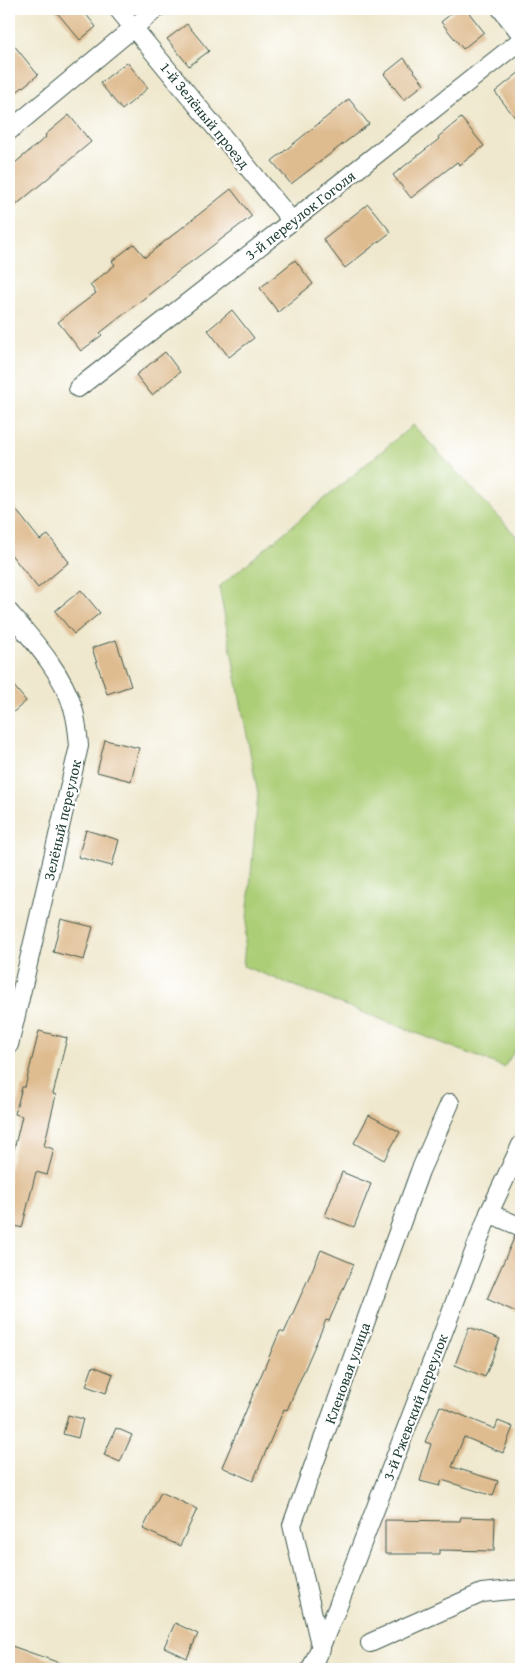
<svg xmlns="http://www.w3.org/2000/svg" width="530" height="1678" font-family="'Gentium Book Plus',serif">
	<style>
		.green { fill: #acce76; stroke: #668655 }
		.building { fill: #dfbc90 }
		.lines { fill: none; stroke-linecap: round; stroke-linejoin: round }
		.street-casing { stroke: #3e574b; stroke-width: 20 }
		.street { stroke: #fff; stroke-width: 18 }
		.labels { text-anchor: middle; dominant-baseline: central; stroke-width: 4; stroke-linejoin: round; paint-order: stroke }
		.street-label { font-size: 15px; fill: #1f3d34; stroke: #fff }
	</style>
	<rect width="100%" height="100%" fill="#fff"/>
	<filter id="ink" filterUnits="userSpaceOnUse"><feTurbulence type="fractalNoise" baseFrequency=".02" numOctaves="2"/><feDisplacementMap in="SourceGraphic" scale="10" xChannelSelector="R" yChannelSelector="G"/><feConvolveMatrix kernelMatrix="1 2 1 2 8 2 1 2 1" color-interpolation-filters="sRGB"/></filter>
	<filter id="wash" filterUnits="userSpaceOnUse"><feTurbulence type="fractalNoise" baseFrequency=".0096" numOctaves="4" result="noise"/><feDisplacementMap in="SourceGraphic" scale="20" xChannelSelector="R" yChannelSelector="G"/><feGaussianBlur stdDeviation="1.12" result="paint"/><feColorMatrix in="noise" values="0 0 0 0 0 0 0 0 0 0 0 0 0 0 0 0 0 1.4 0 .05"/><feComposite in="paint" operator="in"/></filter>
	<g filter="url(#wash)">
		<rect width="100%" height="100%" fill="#efe8ce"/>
		<polygon class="green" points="413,425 521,541 521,1041 504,1067 243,966 258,794 219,587"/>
		<g id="blocks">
			<g class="building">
				<polygon points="54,9 82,9 96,27 80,40"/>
				<polygon points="457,9 466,9 484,32 463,49 441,22"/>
				<polygon points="187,24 209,51 189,66 167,39"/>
				<polygon points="9,39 38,75 9,98"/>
				<polygon points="404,58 424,84 404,100 384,74"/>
				<polygon points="127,62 148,88 122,110 100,83"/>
				<polygon points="521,71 521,125 495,92"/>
				<polygon points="349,99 369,124 291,184 272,161"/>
				<polygon points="69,115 91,142 9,211 9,168 46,137 45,135"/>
				<polygon points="461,118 484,146 460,165 457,162 411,198 393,175 439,139 438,137"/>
				<polygon points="231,189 252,216 171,277 100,333 102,335 81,351 58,322 96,293 90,285 115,265 112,261 134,244 145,257"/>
				<polygon points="368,204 391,232 345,268 323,239"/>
				<polygon points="295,260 313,284 278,312 260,288"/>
				<polygon points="232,310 254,338 229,357 208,330"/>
				<polygon points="165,352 180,372 152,395 136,375"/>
				<polygon points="9,501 40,540 48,535 69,562 38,588 9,552"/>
				<polygon points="81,590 100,613 74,634 55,611"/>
				<polygon points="116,640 131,686 107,694 92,648"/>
				<polygon points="9,680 26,701 9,716"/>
				<polygon points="105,740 139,748 131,781 97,772"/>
				<polygon points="86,830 119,840 112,866 78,857"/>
				<polygon points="61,919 93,927 84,960 53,952"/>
				<polygon points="39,1031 67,1038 53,1094 56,1095 44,1146 54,1149 47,1175 36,1172 22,1228 9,1224 9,1170 22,1116 15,1114 22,1087 25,1087"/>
				<polygon points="369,1115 400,1132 384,1160 354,1143"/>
				<polygon points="342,1172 371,1184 354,1227 325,1216"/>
				<polygon points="515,1236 521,1237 521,1314 487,1299"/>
				<polygon points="321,1250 354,1264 329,1321 326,1320 287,1410 284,1409 253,1481 222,1467 280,1331 284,1333"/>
				<polygon points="469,1327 500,1339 485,1377 455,1365"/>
				<polygon points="93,1366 113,1374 106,1393 86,1386"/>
				<polygon points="440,1406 495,1429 498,1421 513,1427 503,1453 464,1437 452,1467 498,1481 493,1496 442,1480 440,1486 420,1481 431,1444 425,1442"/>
				<polygon points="68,1415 83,1419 78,1438 63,1434"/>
				<polygon points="116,1428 132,1435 120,1462 104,1455"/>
				<polygon points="161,1492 197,1509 180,1546 143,1529"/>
				<polygon points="461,1517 495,1518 494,1551 439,1550 439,1554 385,1554 385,1520 460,1521"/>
				<polygon points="175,1623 198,1634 187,1658 164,1647"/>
				<polygon points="9,1645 71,1667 71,1669 9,1669"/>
			</g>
		</g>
	</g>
	<g filter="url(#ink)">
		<use href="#blocks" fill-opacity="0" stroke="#3e574b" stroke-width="1"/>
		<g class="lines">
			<defs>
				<g id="street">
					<polyline points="118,9 292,221"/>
					<polyline points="501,9 521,34"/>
					<polyline points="9,131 156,9"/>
					<polyline points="78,388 292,221 521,40"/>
					<path d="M9,612C32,639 63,673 73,708C77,721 78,733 79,746L9,1045"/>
					<polyline points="489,1213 521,1227"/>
					<polyline points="370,1643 482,1593 521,1589"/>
					<polyline points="321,1649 292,1525 420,1171 450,1103"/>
					<polyline points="311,1669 338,1606 489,1213 521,1145"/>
				</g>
			</defs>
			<use href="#street" class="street-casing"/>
			<use href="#street" class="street"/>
		</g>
	</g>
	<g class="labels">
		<g class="street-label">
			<text transform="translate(205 115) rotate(51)">1-й Зелёный проезд</text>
			<text transform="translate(300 215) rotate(-38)">3-й переулок Гоголя</text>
			<text transform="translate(62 820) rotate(-77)">Зелёный переулок</text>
			<text transform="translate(347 1373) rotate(-70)">Кленовая улица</text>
			<text transform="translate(415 1407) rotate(-69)">3-й Ржевский переулок</text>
		</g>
	</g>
	<rect width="530" height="1678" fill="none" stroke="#fff" stroke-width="30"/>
</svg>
